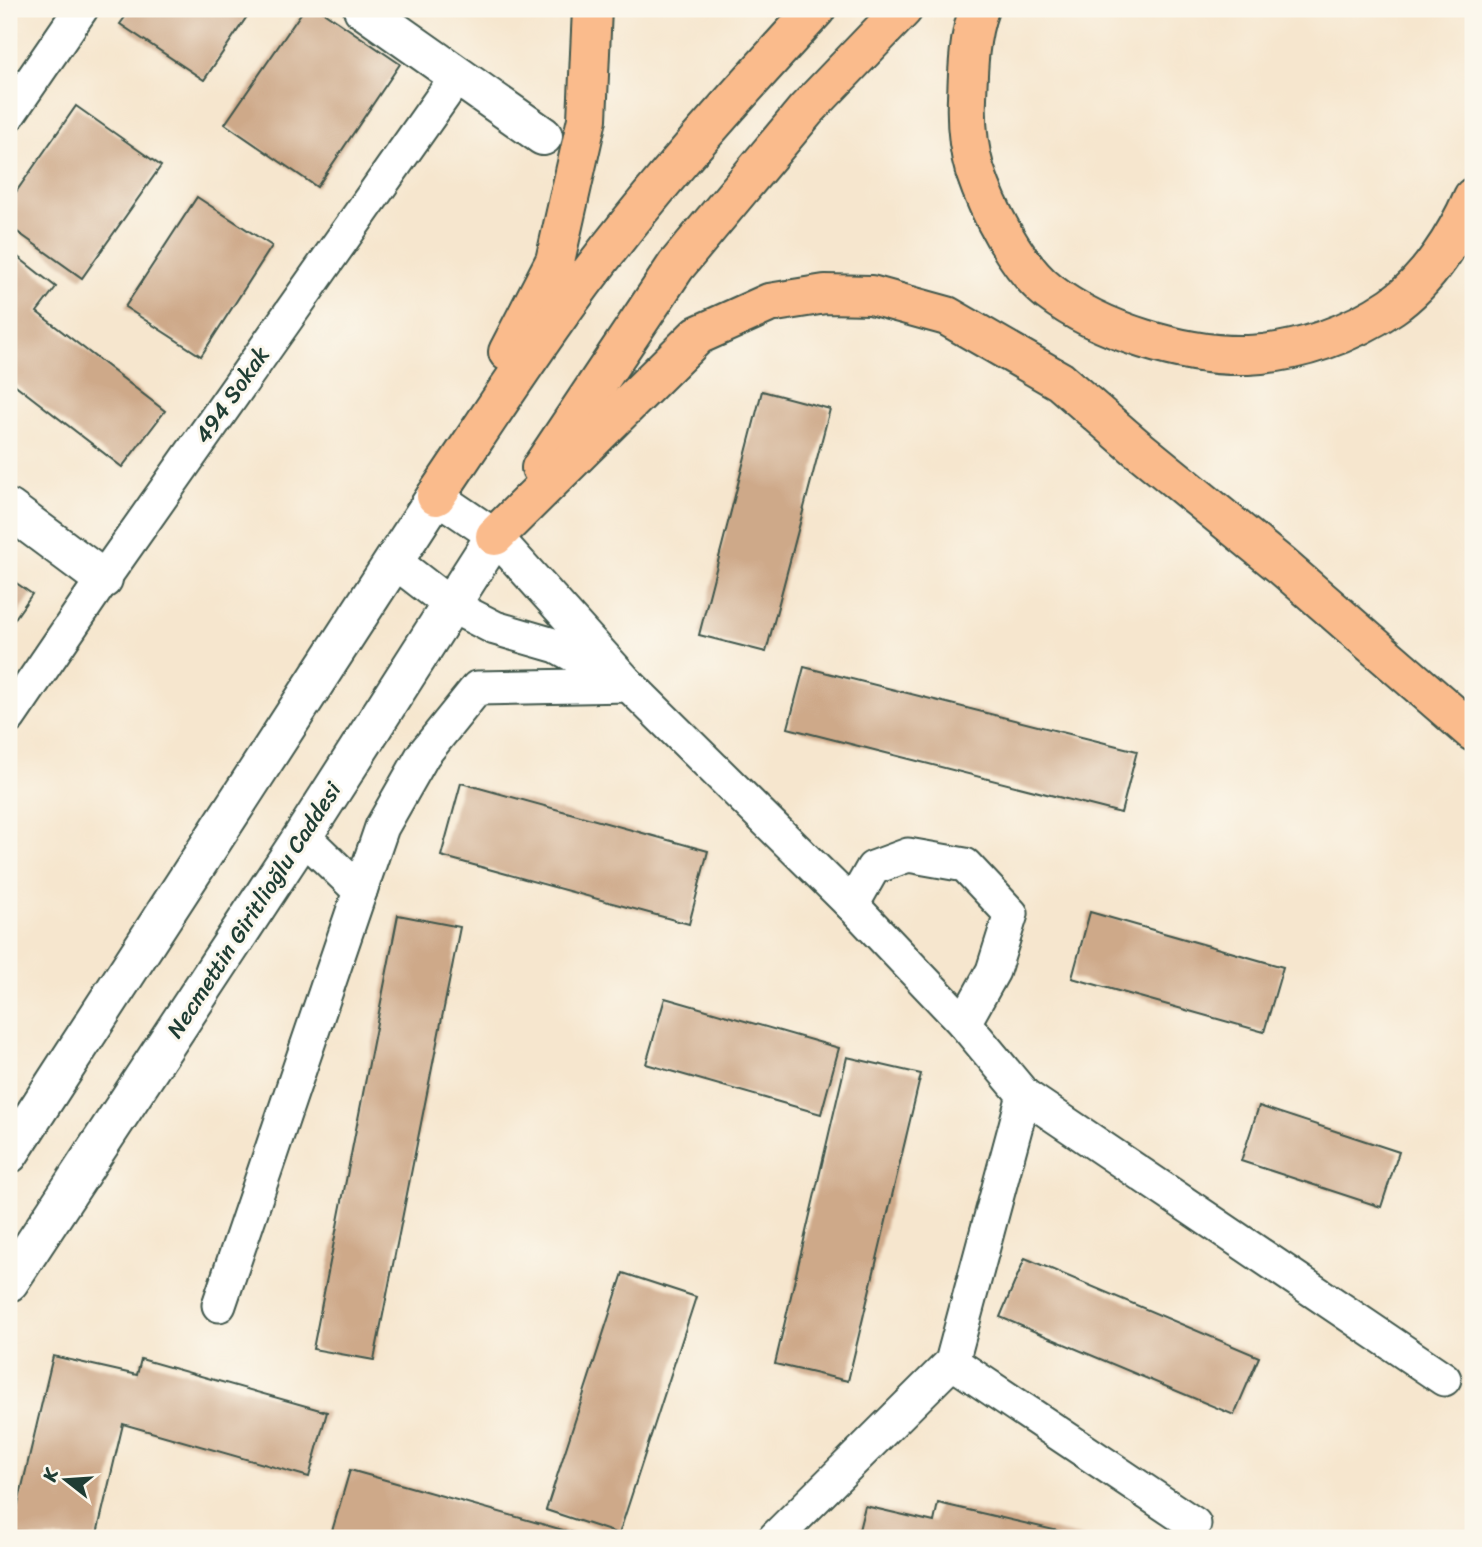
<svg xmlns="http://www.w3.org/2000/svg" width="1482" height="1547" font-family="Sriracha,sans-serif">
	<style>
		.building { fill: #cea989 }
		.lines { fill: none; stroke-linecap: round; stroke-linejoin: round }
		.minor-casing { stroke: #3f564b; stroke-width: 37 }
		.tertiary-casing { stroke: #3f564b; stroke-width: 42 }
		.motorway-casing { stroke: #3f564b; stroke-width: 42 }
		.minor { stroke: #fff; stroke-width: 33 }
		.tertiary { stroke: #fff; stroke-width: 38 }
		.motorway { stroke: #fabb8c; stroke-width: 38 }
		.labels { text-anchor: middle; dominant-baseline: central; stroke-width: 6; stroke-linejoin: round; paint-order: stroke }
		.street-label { font-size: 23px; fill: #1f3d34; stroke: #fbf7ec }
	</style>
	<rect width="100%" height="100%" fill="#fbf7ec"/>
	<filter id="ink" filterUnits="userSpaceOnUse"><feTurbulence type="fractalNoise" baseFrequency=".0143" numOctaves="2"/><feDisplacementMap in="SourceGraphic" scale="14" xChannelSelector="R" yChannelSelector="G"/><feConvolveMatrix kernelMatrix="1 2 1 2 8 2 1 2 1" color-interpolation-filters="sRGB"/></filter>
	<filter id="wash" filterUnits="userSpaceOnUse"><feTurbulence type="fractalNoise" baseFrequency=".00686" numOctaves="4" result="noise"/><feDisplacementMap in="SourceGraphic" scale="28" xChannelSelector="R" yChannelSelector="G"/><feGaussianBlur stdDeviation="1.57" result="paint"/><feColorMatrix in="noise" values="0 0 0 0 0 0 0 0 0 0 0 0 0 0 0 0 0 1.4 0 .05"/><feComposite in="paint" operator="in"/></filter>
	<g filter="url(#wash)">
		<rect width="100%" height="100%" fill="#f6e6ce"/>
		<g id="blocks">
			<g class="building">
				<polygon points="131,9 252,9 204,80 120,24"/>
				<polygon points="304,9 319,9 400,64 317,187 225,124"/>
				<polygon points="76,106 161,166 82,278 9,226 9,202"/>
				<polygon points="197,197 272,246 201,356 125,307"/>
				<polygon points="9,250 56,287 37,312 165,411 122,467 9,380"/>
				<polygon points="762,391 830,409 766,652 699,635"/>
				<polygon points="9,578 32,594 9,627"/>
				<polygon points="804,667 1137,751 1121,813 788,728"/>
				<polygon points="461,783 708,851 689,924 441,856"/>
				<polygon points="1090,912 1283,967 1264,1032 1072,978"/>
				<polygon points="398,915 460,927 374,1360 313,1349"/>
				<polygon points="665,998 839,1048 821,1114 646,1064"/>
				<polygon points="847,1057 921,1074 848,1381 775,1364"/>
				<polygon points="1259,1106 1399,1152 1381,1207 1241,1161"/>
				<polygon points="1025,1258 1259,1357 1234,1415 1000,1317"/>
				<polygon points="623,1273 696,1297 619,1534 546,1510"/>
				<polygon points="53,1356 137,1375 141,1359 327,1412 309,1477 123,1424 96,1538 10,1538"/>
				<polygon points="350,1470 588,1537 587,1538 330,1538"/>
				<polygon points="938,1503 1084,1537 1084,1538 857,1538 865,1506 934,1522"/>
			</g>
		</g>
	</g>
	<g filter="url(#ink)">
		<use href="#blocks" fill-opacity="0" stroke="#3f564b" stroke-width="2"/>
		<g class="lines">
			<defs>
				<g id="minor">
					<polyline points="9,114 81,9"/>
					<polyline points="436,496 495,536 629,685 852,905 964,1023 1024,1095 952,1362 775,1538"/>
					<polyline points="394,561 452,606 495,628 557,646 608,674"/>
					<polyline points="9,717 103,579 458,75"/>
					<polyline points="360,891 382,827 423,755 477,688 629,685"/>
					<polyline points="852,905 873,868 908,855 965,865 1011,914 993,971 964,1023"/>
					<polyline points="1024,1095 1444,1379"/>
					<polyline points="219,1305 360,891 303,836"/>
					<polyline points="952,1362 1194,1524 1189,1538"/>
				</g>
				<g id="tertiary">
					<polyline points="363,9 543,136"/>
					<polyline points="9,509 103,579"/>
					<polyline points="9,1154 436,496"/>
					<polyline points="9,1282 303,836 495,536"/>
				</g>
				<g id="motorway">
					<path d="M979,9C969,36 968,68 967,98C966,122 968,147 975,171C988,210 1016,266 1049,292C1100,331 1184,357 1248,355C1298,353 1351,334 1392,306C1428,281 1456,236 1473,197"/>
					<polyline points="508,352 555,261 587,119 592,9"/>
					<polyline points="541,468 676,266 806,110 903,9"/>
					<path d="M436,496C474,440 511,383 550,328C628,216 724,109 816,9"/>
					<polyline points="495,536 698,335 769,303 825,294 871,295 947,316 1060,381 1136,447 1282,566 1473,732"/>
				</g>
			</defs>
			<use href="#minor" class="minor-casing"/>
			<use href="#tertiary" class="tertiary-casing"/>
			<use href="#motorway" class="motorway-casing"/>
			<use href="#minor" class="minor"/>
			<use href="#tertiary" class="tertiary"/>
			<use href="#motorway" class="motorway"/>
		</g>
	</g>
	<g class="labels">
		<g class="street-label">
			<text transform="translate(232 395) rotate(-55)">494 Sokak</text>
			<text transform="translate(254 910) rotate(-57)">Necmettin Giritlioğlu Caddesi</text>
		</g>
	</g>
	<rect width="1482" height="1547" fill="none" stroke="#fbf7ec" stroke-width="35"/>
	<g transform="translate(66 1480) rotate(287)" stroke="#fbf7ec" stroke-width="5" paint-order="stroke">
	<path d="M0-5L12 26L0 18L-12 26Z" fill="#1f3d34"/>
	<text y="-10" font-size="19" font-weight="bold" text-anchor="middle" fill="#1f3d34">K</text>
	</g>
</svg>
